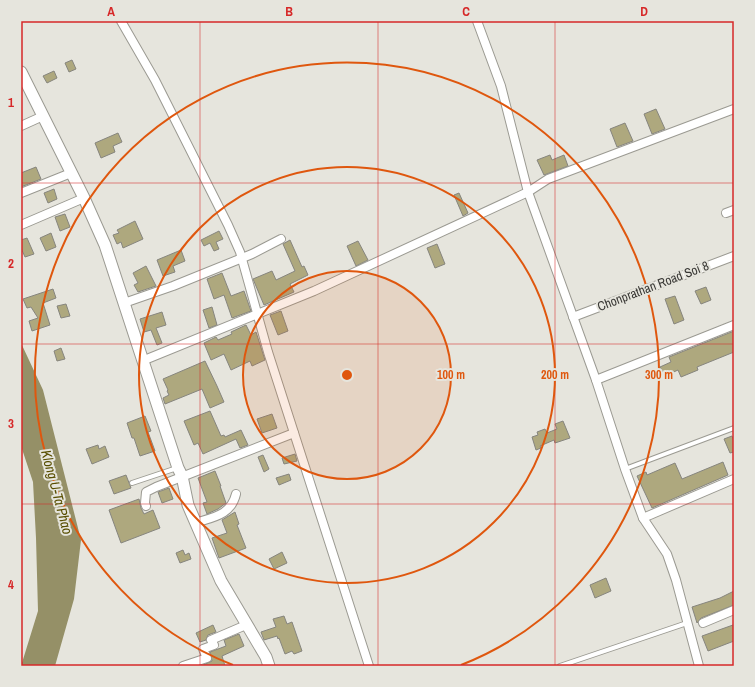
<svg xmlns="http://www.w3.org/2000/svg" width="755" height="687" font-family="'Archivo Narrow',sans-serif">
	<style>
		.water { fill: #959067 }
		.building { fill: #aea87e; stroke: #86857e }
		.lines { fill: none; stroke-linecap: round; stroke-linejoin: round }
		.lane-casing { stroke: #9b9a92; stroke-width: 6 }
		.street-casing { stroke: #9b9a92; stroke-width: 10 }
		.secondary-casing { stroke: #9b9a92; stroke-width: 13 }
		.lane { stroke: #fff; stroke-width: 4 }
		.street { stroke: #fff; stroke-width: 8 }
		.secondary { stroke: #fff; stroke-width: 11 }
		.grid { fill: none; stroke: #d62828; stroke-width: 1; stroke-opacity: 0.55 }
		.ring { fill: none; stroke: #df570e; stroke-width: 2 }
		.labels { text-anchor: middle; dominant-baseline: central; stroke-width: 4; stroke-linejoin: round; paint-order: stroke }
		.street-label { font-size: 13px; fill: #393835; stroke: #e6e5dd }
		.water-label { font-size: 14px; font-style: italic; fill: #584e01; stroke: #e6e5dd }
		.centre { fill: #df570e; stroke: #e6e5dd; stroke-width: 2 }
		.ring-label { font-size: 12px; text-anchor: middle; font-weight: bold; fill: #df570e; stroke: #e6e5dd; stroke-width: 4; stroke-linejoin: round; paint-order: stroke }
		.neatline { fill: none; stroke: #d62828; stroke-width: 1.5 }
		.grid-label { font-size: 13px; text-anchor: middle; font-weight: bold; fill: #d62828 }
	</style>
	<rect width="100%" height="100%" fill="#e6e5dd"/>
	<polygon class="water" points="21,343 43,390 81,540 74,599 55,666 21,666 38,611 36,538 33,482 21,446"/>
	<g class="building">
		<polygon points="72,60 76,69 69,72 65,63"/>
		<polygon points="54,71 57,78 47,83 43,76"/>
		<polygon points="656,109 665,129 652,134 644,114"/>
		<polygon points="625,123 633,141 617,147 610,129"/>
		<polygon points="118,133 122,142 113,146 115,152 101,158 95,143"/>
		<polygon points="550,155 552,160 564,155 568,166 544,175 537,160"/>
		<polygon points="36,167 41,179 21,187 21,173"/>
		<polygon points="54,189 57,199 48,203 44,193"/>
		<polygon points="459,193 468,213 463,216 454,195"/>
		<polygon points="65,214 70,227 60,231 55,217"/>
		<polygon points="135,221 143,239 123,248 121,242 117,244 113,235 119,233 117,230"/>
		<polygon points="219,231 223,239 216,242 219,249 214,251 210,243 204,246 201,240"/>
		<polygon points="51,233 56,247 46,251 40,238"/>
		<polygon points="27,238 34,254 25,257 21,248 21,240"/>
		<polygon points="290,240 302,267 304,266 308,275 290,284 294,292 264,305 253,279 272,271 276,280 295,271 283,244"/>
		<polygon points="358,241 368,260 356,266 347,246"/>
		<polygon points="437,244 445,264 435,268 427,248"/>
		<polygon points="181,250 185,261 173,266 175,272 163,276 157,260"/>
		<polygon points="146,266 156,286 138,292 134,285 138,283 133,273"/>
		<polygon points="222,273 231,296 244,291 251,311 232,318 224,295 214,299 207,279"/>
		<polygon points="706,287 711,300 701,304 695,291"/>
		<polygon points="53,289 56,298 43,303 50,325 32,331 29,321 38,318 31,307 27,308 23,299"/>
		<polygon points="675,296 684,320 674,324 665,299"/>
		<polygon points="66,304 70,316 61,318 57,306"/>
		<polygon points="212,307 217,325 209,328 203,310"/>
		<polygon points="281,311 288,331 278,335 270,315"/>
		<polygon points="162,312 166,325 156,328 162,343 157,345 151,330 144,332 140,319"/>
		<polygon points="246,325 251,335 256,332 265,360 252,366 250,361 231,370 224,354 211,360 204,343 216,337 218,340 232,334 231,332"/>
		<polygon points="734,331 734,352 697,367 698,370 681,377 678,370 665,376 660,367 671,362 669,357"/>
		<polygon points="61,348 65,359 57,361 54,351"/>
		<polygon points="205,361 217,386 224,402 210,408 202,389 165,404 163,398 169,395 167,391 168,390 163,379"/>
		<polygon points="210,411 221,436 224,435 225,437 241,430 248,445 240,448 236,439 203,454 198,443 194,445 184,421"/>
		<polygon points="272,414 277,428 262,433 257,419"/>
		<polygon points="145,416 151,431 148,432 155,451 140,456 134,438 132,438 127,423"/>
		<polygon points="563,421 570,438 555,443 554,440 540,446 541,448 536,450 532,437 538,435 537,432 545,429 547,433 557,429 555,424"/>
		<polygon points="732,436 734,442 734,452 730,453 724,439"/>
		<polygon points="98,445 99,449 105,446 109,457 92,464 86,449"/>
		<polygon points="295,454 297,461 284,464 282,458"/>
		<polygon points="263,455 269,469 264,472 258,457"/>
		<polygon points="723,462 728,475 652,508 637,476 646,472 647,475 675,463 682,479"/>
		<polygon points="215,471 221,486 220,486 226,503 218,509 207,514 203,503 207,502 198,478"/>
		<polygon points="289,474 291,480 279,485 276,478"/>
		<polygon points="126,475 131,488 114,494 109,481"/>
		<polygon points="169,488 173,499 162,503 158,492"/>
		<polygon points="139,499 141,508 144,514 153,510 160,528 121,543 109,510"/>
		<polygon points="235,512 239,524 237,525 246,548 219,558 212,538 227,533 222,520"/>
		<polygon points="183,550 185,555 189,553 191,559 180,563 176,553"/>
		<polygon points="282,552 287,563 274,569 269,559"/>
		<polygon points="606,578 611,591 595,598 590,585"/>
		<polygon points="734,591 734,605 701,618 697,623 692,607 720,598"/>
		<polygon points="284,616 287,624 292,622 302,651 294,654 292,651 285,654 279,638 278,639 277,636 264,640 261,632 276,627 273,619"/>
		<polygon points="213,625 216,632 208,635 206,640 200,642 196,633"/>
		<polygon points="733,625 734,629 734,641 708,651 702,636"/>
		<polygon points="239,634 244,646 222,656 225,666 201,666 212,661 210,652 226,646 224,640"/>
	</g>
	<g class="lines">
		<defs>
			<g id="lane">
				<polyline points="625,469 734,428"/>
				<polyline points="132,483 177,468"/>
				<polyline points="560,666 687,623"/>
			</g>
			<g id="street">
				<polyline points="121,21 155,80 228,225 240,252 268,352 369,666"/>
				<polyline points="477,21 501,86 528,192 596,380 625,469 643,518 667,554 676,580 699,666"/>
				<polyline points="21,126 43,116"/>
				<polyline points="21,193 71,173"/>
				<polyline points="726,213 734,210"/>
				<polyline points="21,225 84,198"/>
				<polyline points="124,303 173,286 252,254 281,239"/>
				<polyline points="573,317 734,256"/>
				<polyline points="142,361 314,291 528,192 548,179 734,109"/>
				<polyline points="596,380 734,325"/>
				<polyline points="146,506 145,503 146,492 156,487 294,433"/>
				<polyline points="643,518 734,479"/>
				<path d="M195,523C214,517 231,515 236,494"/>
				<polyline points="703,623 734,610"/>
				<polyline points="183,666 207,658 203,649 214,645 211,640 246,625"/>
			</g>
			<polyline id="secondary" points="21,72 84,198 105,245 178,468 182,476 188,505 221,581 266,657 269,666"/>
		</defs>
		<use href="#lane" class="lane-casing"/>
		<use href="#street" class="street-casing"/>
		<use href="#secondary" class="secondary-casing"/>
		<use href="#lane" class="lane"/>
		<use href="#street" class="street"/>
		<use href="#secondary" class="secondary"/>
	</g>
	<path class="grid" d="M200,21V666M378,21V666M555,21V666M21,183H734M21,344H734M21,504H734"/>
	<circle cx="347" cy="375" r="104" fill="#df570e" fill-opacity=".12"/>
	<g class="ring">
		<circle cx="347" cy="375" r="104"/>
		<circle cx="347" cy="375" r="208"/>
		<path d="M233 665A312 312 0 1 1 461 665"/>
	</g>
	<g class="labels">
		<g class="street-label">
			<text transform="translate(653 286) rotate(-21)">Chonprathan Road Soi 8</text>
		</g>
		<g class="water-label">
			<text transform="translate(57 492) rotate(75)">Klong U-Ta Phao</text>
		</g>
	</g>
	<circle cx="347" cy="375" r="6" class="centre"/>
	<g class="ring-label">
		<text x="451" y="379">100 m</text>
		<text x="555" y="379">200 m</text>
		<text x="659" y="379">300 m</text>
	</g>
	<rect width="755" height="687" fill="none" stroke="#e6e5dd" stroke-width="44"/>
	<rect x="22" y="22" width="711" height="643" class="neatline"/>
	<g class="grid-label">
		<text x="111" y="16">A</text>
		<text x="289" y="16">B</text>
		<text x="466" y="16">C</text>
		<text x="644" y="16">D</text>
		<text x="11" y="107">1</text>
		<text x="11" y="268">2</text>
		<text x="11" y="428">3</text>
		<text x="11" y="589">4</text>
	</g>
</svg>
